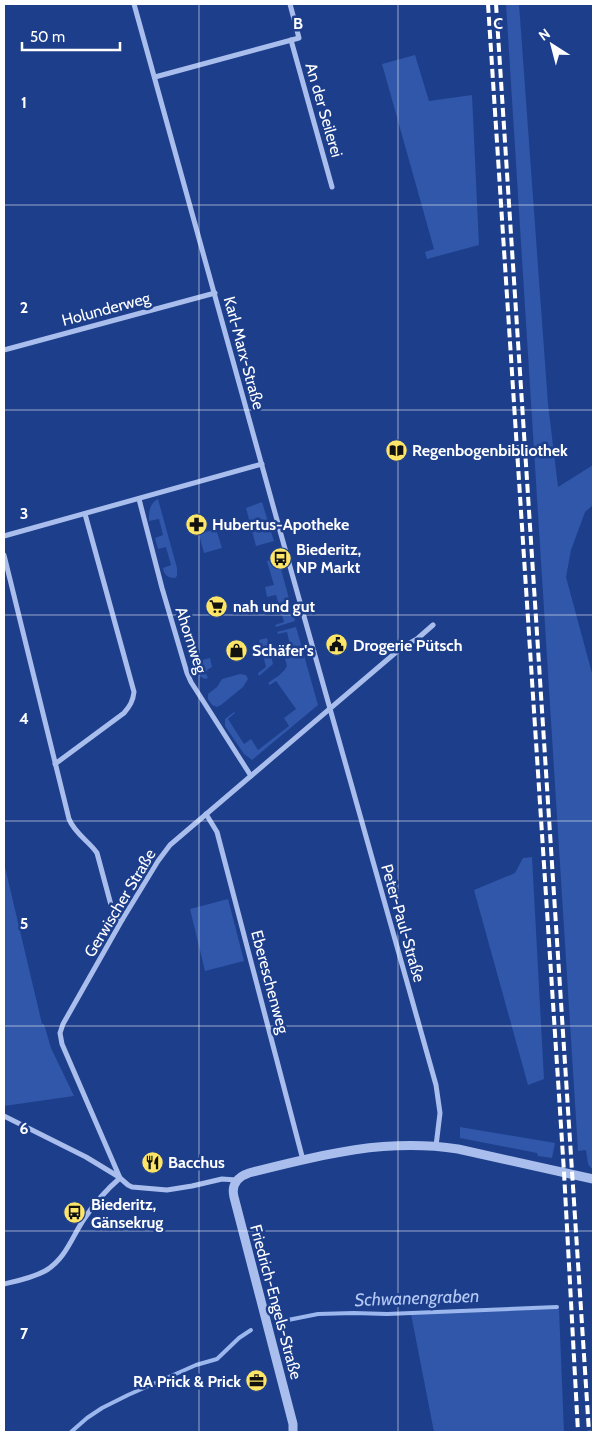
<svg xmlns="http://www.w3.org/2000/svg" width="597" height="1436" font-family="Cabin,sans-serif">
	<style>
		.green { fill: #3057a9 }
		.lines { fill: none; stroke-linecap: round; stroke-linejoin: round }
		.stream { stroke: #9cb7ee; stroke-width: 4 }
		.minor { stroke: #a9beec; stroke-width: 5 }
		.tertiary { stroke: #a9beec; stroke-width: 9 }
		.rail { stroke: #fff; stroke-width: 4; stroke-dasharray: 9 4; stroke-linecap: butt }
		.grid { fill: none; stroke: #fff; stroke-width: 1; stroke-opacity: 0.55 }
		.labels { text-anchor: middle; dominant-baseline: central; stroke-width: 5; stroke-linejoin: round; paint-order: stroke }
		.street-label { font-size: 16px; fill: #fff; stroke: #1d3e8b }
		.poi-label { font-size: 16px; font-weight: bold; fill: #fff; stroke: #1d3e8b; text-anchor: start }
		.water-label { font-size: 18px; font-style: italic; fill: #b4c9f4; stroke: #1d3e8b }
		.grid-label { font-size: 16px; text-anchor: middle; font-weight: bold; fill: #fff; stroke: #1d3e8b; stroke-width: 5; stroke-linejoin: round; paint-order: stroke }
	</style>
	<rect width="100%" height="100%" fill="#1d3e8b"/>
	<g class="green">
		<polygon points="506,4 519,4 548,404 558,487 593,465 593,505 585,512 571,550 566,577 593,677 593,1169 591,1168 588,1164 586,1150 578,1151"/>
		<polygon points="415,55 429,101 472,95 479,245 427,259 425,252 434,249 382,64"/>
		<path d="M158,499L177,568V576L175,578C168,578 164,575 163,568L171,565L166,547L158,549L155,538L163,535L159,519L149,521C149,512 149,504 158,499Z"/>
		<polygon points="262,502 274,541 256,546 246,508"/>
		<polygon points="216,529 222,548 204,553 199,534"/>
		<polygon points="278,558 295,621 276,627 275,625 284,622 276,595 267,597 265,587 274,585 267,561"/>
		<path d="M296,627L318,705L252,760L244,754L225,726V719L234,712L235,713L228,719L244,744L251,739L258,750L289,726L284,718L296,709L276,681L270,685L268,683C275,678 283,674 287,666L282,648L290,645L287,632L278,634L277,632Z"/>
		<polygon points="267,638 273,664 259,676 258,673 266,667 259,640"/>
		<polygon points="210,658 212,667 207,670 206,674 208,678 205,679 194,673 191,663"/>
		<polygon points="240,674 246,675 248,679 243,687 221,705 217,707 212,705 208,699 208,694 217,687 222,679"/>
		<polygon points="532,857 544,1079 528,1085 474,890 515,873 523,858"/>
		<polygon points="4,863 42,1024 44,1024 51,1048 74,1096 4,1106"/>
		<polygon points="228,899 244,961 205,971 190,909"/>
		<polygon points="460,1127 555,1143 552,1158 538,1156 537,1153 460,1138"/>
		<polygon points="559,1309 564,1432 434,1432 411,1314"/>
	</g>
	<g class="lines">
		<g class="stream">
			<polyline points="278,1322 318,1314 354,1313 387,1314 557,1307"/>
			<polyline points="71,1432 87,1418 102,1408 128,1395 196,1365 217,1359 239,1338 251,1330"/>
		</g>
		<g class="minor">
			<polyline points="134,4 287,556 436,1085 440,1113 436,1146"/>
			<polyline points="291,40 332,187"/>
			<polyline points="155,77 299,38 290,4"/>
			<polyline points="4,350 215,293"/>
			<polyline points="139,499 162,588 187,673 191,682 251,776"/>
			<polyline points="4,536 262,464"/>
			<path d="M4,555L69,819C75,834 89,841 97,853L111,905L116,915L122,920"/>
			<path d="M55,764L124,713C130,706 133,701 134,692L85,514"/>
			<polyline points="206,814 217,832 303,1160"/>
			<polyline points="4,1116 86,1157 119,1177"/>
			<polyline points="120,1178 62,1044 60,1033 63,1024 122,920 158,861 170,845 401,648 417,639 433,625"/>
			<path d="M4,1284C17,1281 32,1278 45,1271C65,1260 72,1237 84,1219C94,1204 106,1190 120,1178L128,1185L132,1187L167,1190L192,1186L222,1179L236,1180"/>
		</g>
		<path class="tertiary" d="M293,1432V1424L234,1197C231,1185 237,1177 249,1173C320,1155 384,1138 458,1149L593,1179"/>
		<g class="rail">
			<polyline points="488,4 564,1172 578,1432"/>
			<polyline points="496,4 589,1432"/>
		</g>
	</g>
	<path class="grid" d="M199,4V1432M398,4V1432M4,205H593M4,410H593M4,615H593M4,821H593M4,1026H593M4,1231H593"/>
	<defs>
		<symbol id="library-disc" viewBox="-11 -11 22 22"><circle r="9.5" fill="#fce567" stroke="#1d3e8b"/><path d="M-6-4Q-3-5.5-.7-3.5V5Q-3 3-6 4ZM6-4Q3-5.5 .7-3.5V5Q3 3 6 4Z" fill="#111"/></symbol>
		<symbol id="pharmacy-disc" viewBox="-11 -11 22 22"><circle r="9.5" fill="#fce567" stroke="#1d3e8b"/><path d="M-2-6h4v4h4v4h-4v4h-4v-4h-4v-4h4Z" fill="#111"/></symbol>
		<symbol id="bus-disc" viewBox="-11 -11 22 22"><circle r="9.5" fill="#fce567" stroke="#1d3e8b"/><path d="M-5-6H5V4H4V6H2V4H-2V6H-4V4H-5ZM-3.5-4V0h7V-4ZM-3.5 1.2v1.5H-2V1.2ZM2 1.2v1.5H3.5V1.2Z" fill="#111"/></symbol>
		<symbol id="supermarket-disc" viewBox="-11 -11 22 22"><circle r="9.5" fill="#fce567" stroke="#1d3e8b"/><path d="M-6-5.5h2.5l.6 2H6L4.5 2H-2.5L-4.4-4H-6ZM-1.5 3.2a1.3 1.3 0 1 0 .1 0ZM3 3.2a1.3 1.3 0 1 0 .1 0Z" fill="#111"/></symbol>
		<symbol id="civic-disc" viewBox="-11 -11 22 22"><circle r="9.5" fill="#fce567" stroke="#1d3e8b"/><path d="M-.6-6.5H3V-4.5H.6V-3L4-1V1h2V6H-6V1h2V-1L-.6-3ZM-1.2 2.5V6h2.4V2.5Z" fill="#111"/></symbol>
		<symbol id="shop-disc" viewBox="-11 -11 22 22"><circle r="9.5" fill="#fce567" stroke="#1d3e8b"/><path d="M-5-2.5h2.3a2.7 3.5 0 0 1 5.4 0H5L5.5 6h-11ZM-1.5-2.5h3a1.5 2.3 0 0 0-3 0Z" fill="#111"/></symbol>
		<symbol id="restaurant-disc" viewBox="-11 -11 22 22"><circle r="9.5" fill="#fce567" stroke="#1d3e8b"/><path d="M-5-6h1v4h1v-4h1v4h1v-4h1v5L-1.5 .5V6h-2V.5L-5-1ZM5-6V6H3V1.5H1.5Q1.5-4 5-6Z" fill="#111"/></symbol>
		<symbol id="office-disc" viewBox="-11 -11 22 22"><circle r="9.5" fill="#fce567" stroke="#1d3e8b"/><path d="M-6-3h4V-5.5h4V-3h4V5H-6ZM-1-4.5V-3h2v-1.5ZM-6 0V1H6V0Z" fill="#111"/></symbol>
	</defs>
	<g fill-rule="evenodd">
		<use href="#library-disc" x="384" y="438" width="25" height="25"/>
		<use href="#pharmacy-disc" x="184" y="512" width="25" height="25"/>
		<use href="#bus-disc" x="268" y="546" width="25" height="25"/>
		<use href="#supermarket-disc" x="204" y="594" width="25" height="25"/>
		<use href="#civic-disc" x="324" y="632" width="25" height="25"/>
		<use href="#shop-disc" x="224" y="638" width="25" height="25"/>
		<use href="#restaurant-disc" x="140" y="1150" width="25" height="25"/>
		<use href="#bus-disc" x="62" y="1200" width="25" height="25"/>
		<use href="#office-disc" x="244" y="1368" width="25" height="25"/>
	</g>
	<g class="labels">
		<g class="street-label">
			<text transform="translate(324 110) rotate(74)">An der Seilerei</text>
			<text transform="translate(106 309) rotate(-15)">Holunderweg</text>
			<text transform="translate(244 353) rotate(75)">Karl-Marx-Straße</text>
			<text transform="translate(191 640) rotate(72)">Ahornweg</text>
			<text transform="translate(120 903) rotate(-59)">Gerwischer Straße</text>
			<text transform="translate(403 923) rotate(74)">Peter-Paul-Straße</text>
			<text transform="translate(270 982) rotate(75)">Ebereschenweg</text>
			<text transform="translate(276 1302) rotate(75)">Friedrich-Engels-Straße</text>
		</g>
		<g class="poi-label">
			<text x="412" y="450">Regenbogenbibliothek</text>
			<text x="212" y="524">Hubertus-Apotheke</text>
			<text x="296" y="549">Biederitz,<tspan x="296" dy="18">NP Markt</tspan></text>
			<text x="233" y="606">nah und gut</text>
			<text x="353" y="645">Drogerie Pütsch</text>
			<text x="252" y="650">Schäfer's</text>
			<text x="168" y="1162">Bacchus</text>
			<text x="91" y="1204">Biederitz,<tspan x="91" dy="18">Gänsekrug</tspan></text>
			<text x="241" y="1381" text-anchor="end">RA Prick &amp; Prick</text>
		</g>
		<g class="water-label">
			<text transform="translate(417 1298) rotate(-2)">Schwanengraben</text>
		</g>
	</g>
	<g class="grid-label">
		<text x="298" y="29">B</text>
		<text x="498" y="29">C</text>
		<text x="24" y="108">1</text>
		<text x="24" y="313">2</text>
		<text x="24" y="519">3</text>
		<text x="24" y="724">4</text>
		<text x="24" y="929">5</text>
		<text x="24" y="1134">6</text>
		<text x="24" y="1339">7</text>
	</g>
	<rect width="597" height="1436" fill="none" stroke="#ffffff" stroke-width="10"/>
	<g transform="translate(552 45) rotate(324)" stroke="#1d3e8b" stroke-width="4" paint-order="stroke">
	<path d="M0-4L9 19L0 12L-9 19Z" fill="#ffffff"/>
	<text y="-8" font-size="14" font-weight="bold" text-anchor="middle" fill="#ffffff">N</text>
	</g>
	<path d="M22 42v8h98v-8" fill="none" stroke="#ffffff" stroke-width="2.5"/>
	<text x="30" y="42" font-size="15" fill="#ffffff" stroke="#1d3e8b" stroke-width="4" paint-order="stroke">50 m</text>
</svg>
